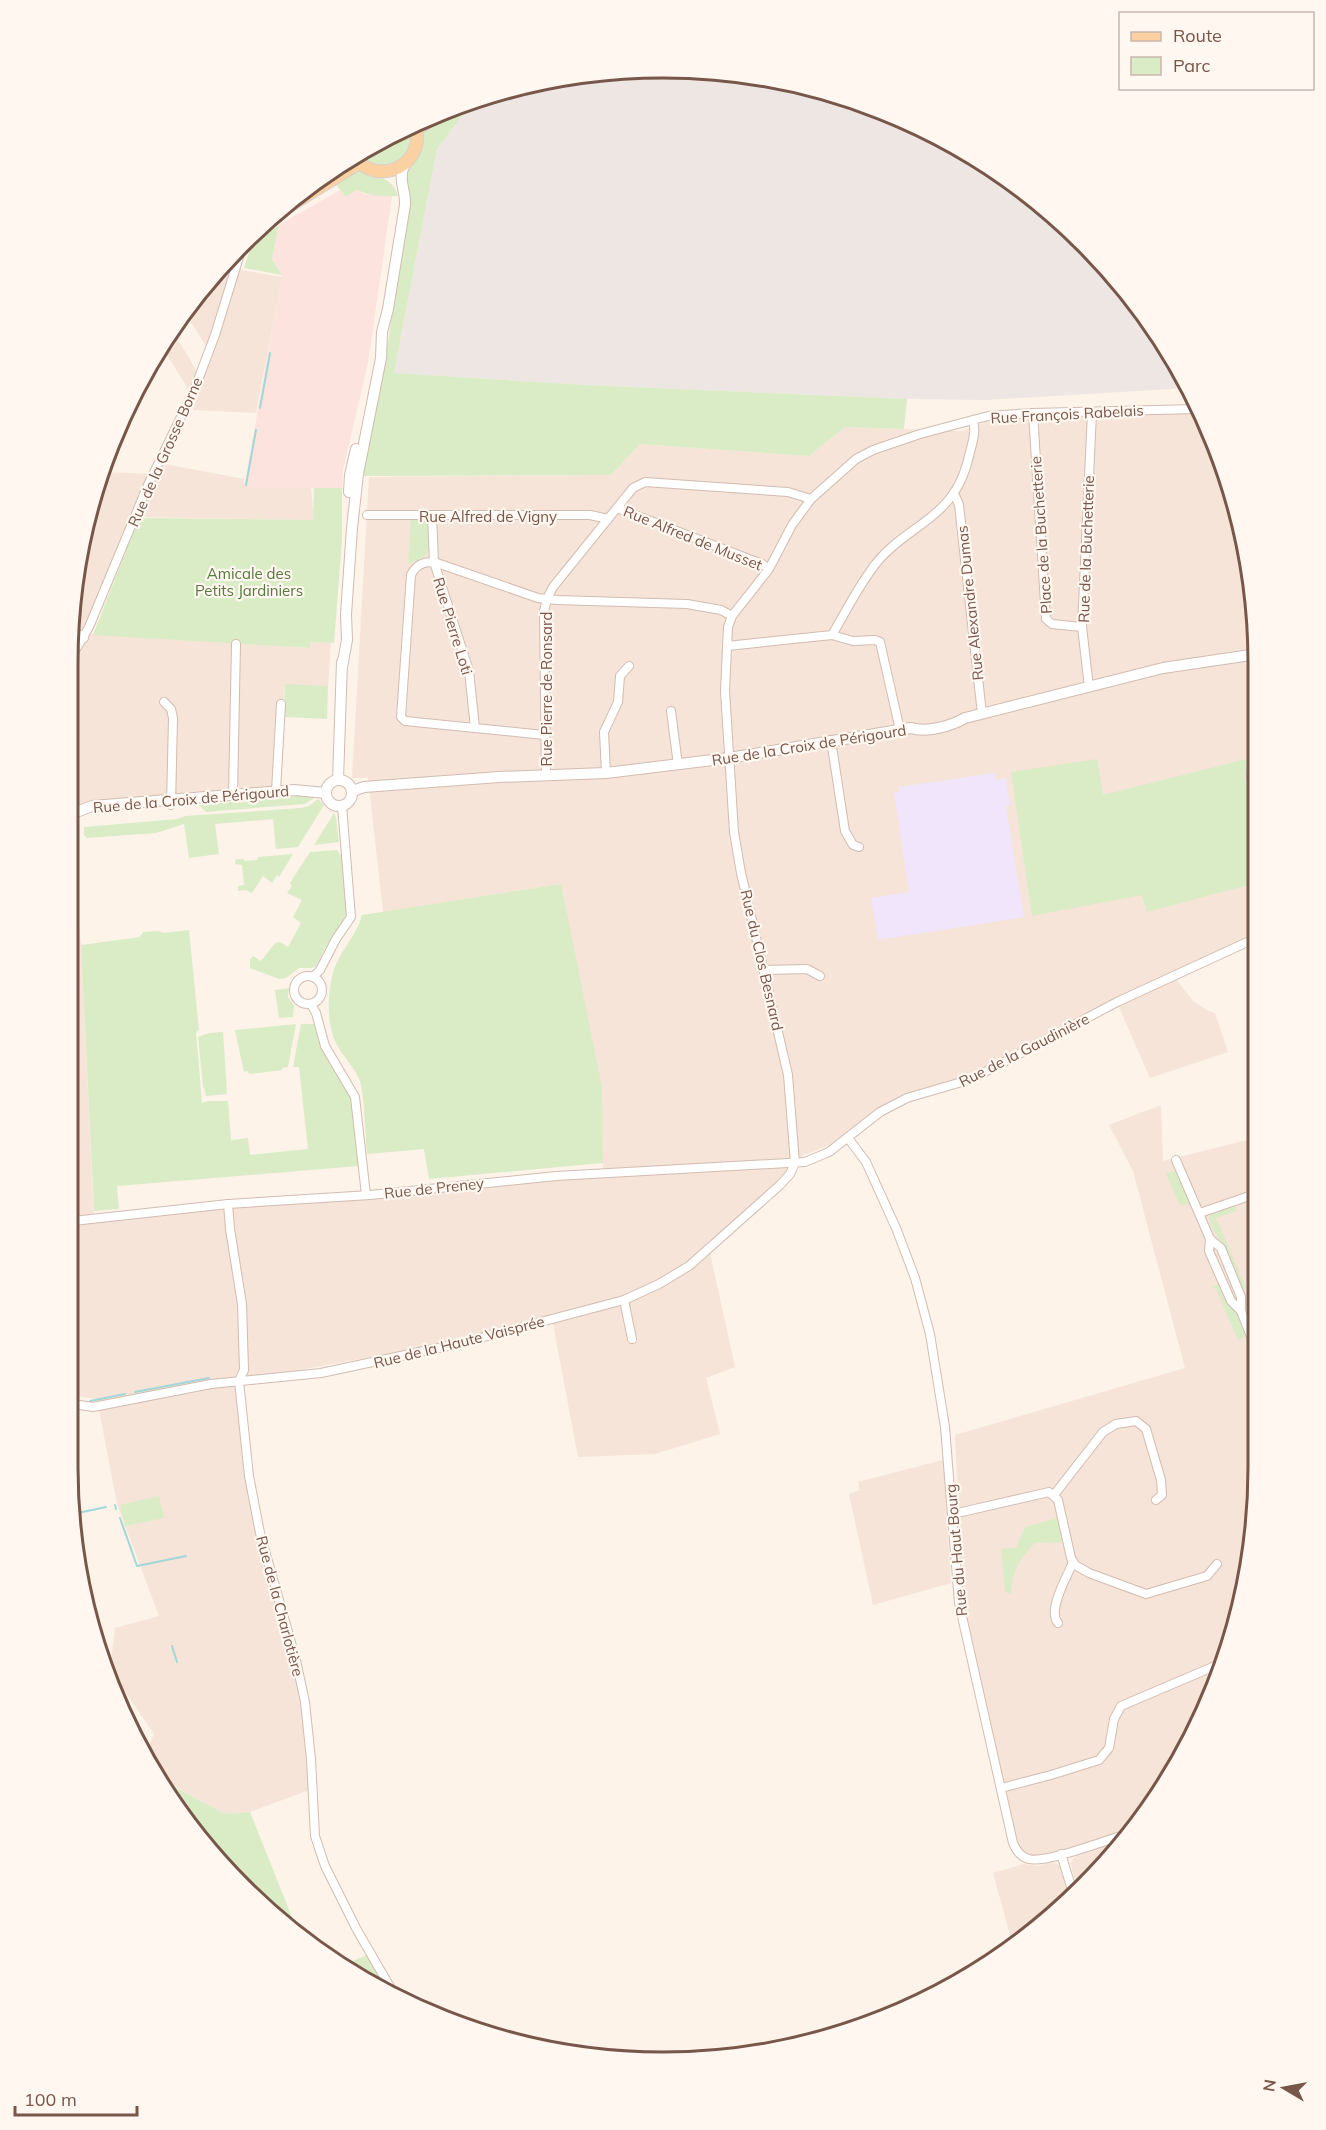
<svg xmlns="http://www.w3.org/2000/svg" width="1326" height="2130" font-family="Mulish,sans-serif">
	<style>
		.residential { fill: #f5e4d7 }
		.commercial { fill: #fde3dd }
		.industrial { fill: #eee6e2 }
		.education { fill: #f0e5fa }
		.green { fill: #d9ecc6 }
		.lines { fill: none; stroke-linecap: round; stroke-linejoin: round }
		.stream { stroke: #a2d7da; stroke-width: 2 }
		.minor-casing { stroke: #d2bcb0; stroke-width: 10 }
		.tertiary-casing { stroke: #d2bcb0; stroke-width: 12 }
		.primary-casing { stroke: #d9d0cd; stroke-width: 14 }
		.minor { stroke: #fff; stroke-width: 8 }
		.tertiary { stroke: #fff; stroke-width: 10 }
		.primary { stroke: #fcd1a1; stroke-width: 12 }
		.labels { text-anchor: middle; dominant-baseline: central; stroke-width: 4.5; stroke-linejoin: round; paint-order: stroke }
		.street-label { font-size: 15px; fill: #78574b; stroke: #fff7f0 }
		.park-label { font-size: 15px; fill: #577940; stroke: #fff7f0 }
		.rim { fill: none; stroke: #78574b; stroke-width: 3 }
	</style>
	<rect width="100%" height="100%" fill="#fdf3e9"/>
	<g class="residential">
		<polygon points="231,257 241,270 282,277 256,413 193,410 197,398 191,394 163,348 173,331 199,375 209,351 184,311 190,301"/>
		<polygon points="1198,411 1238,509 1257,624 1256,938 1174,977 1193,1001 1208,1011 1215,1013 1228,1052 1150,1078 1118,1005 982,1074 907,1098 848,1138 804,1155 737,1219 708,1244 735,1367 706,1378 720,1434 655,1454 578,1457 553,1324 239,1381 249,1476 296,1660 312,1789 250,1812 225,1814 168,1783 162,1783 139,1747 150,1744 154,1734 110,1669 115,1628 159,1616 117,1504 97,1399 76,1396 73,1379 73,875 81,945 94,1219 603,1172 602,1114 561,884 383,912 368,778 352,778 369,477 611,475 640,444 809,456 845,427 963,431 990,420"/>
		<polygon points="159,463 244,479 245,488 311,487 314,520 135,517 86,634 309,648 309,642 331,643 328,686 285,685 279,791 73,804 73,586 103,472 153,474"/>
		<polygon points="1161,1105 1163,1161 1255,1138 1253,1544 1213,1695 1136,1828 1038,1857 1024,1854 1013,1843 957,1583 962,1578 955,1435 1185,1368 1133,1171 1109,1125"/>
		<polygon points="943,1460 951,1583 873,1605 849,1494 860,1490 858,1482"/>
		<polygon points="1117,1841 1117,1844 1124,1843 1079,1893 1070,1863 1076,1856 1095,1850 1095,1848"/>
		<polygon points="1053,1862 1060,1866 1070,1900 1013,1946 993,1873 1024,1864 1038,1866"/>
	</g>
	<polygon class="commercial" points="340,190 346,197 357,190 365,194 392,196 368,363 343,470 342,488 244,488 282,275 272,259 279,225"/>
	<polygon class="industrial" points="702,69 817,88 926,129 1025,190 1111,271 1179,366 1188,388 986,400 907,399 586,385 394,373 437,149 461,117 499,93 585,73"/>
	<polygon class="education" points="994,773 996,780 1006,778 1010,805 1006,806 1024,917 878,940 871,898 909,892 894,792 899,792 898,787"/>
	<g class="green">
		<polygon points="499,93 461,117 437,149 394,373 586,385 907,399 904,429 845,427 809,456 640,444 611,475 360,476 389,337 401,242 403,174 428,126 471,100"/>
		<path d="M409,128C418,162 380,179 358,152Z"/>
		<path d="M355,170C373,175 392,176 398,196C384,197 370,196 357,190L346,197L334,182Z"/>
		<polygon points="279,225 272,259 282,275 244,268 253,241"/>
		<polygon points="314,488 342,488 342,540 334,643 310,642 310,648 93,635 139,518 313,520"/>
		<path d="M420,519L426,520C430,527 431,548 426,555C422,559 413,562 408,564L411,520Z"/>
		<polygon points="285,684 328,686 327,719 284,717"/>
		<polygon points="1097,759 1103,795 1247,759 1245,779 1256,815 1256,883 1147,912 1142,895 1032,916 1011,772"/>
		<polygon points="309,795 314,798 305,804 206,812 199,805"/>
		<polygon points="318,799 324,805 298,847 276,849 273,819 215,824 219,854 189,858 184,824 156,833 87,838 84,835 84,827 177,819 186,816 301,808 309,806"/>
		<polygon points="334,813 336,817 339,842 314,845"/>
		<polygon points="337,850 342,857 348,913 325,948 316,966 312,968 299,968 286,978 279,979 250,968 250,959 253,956 261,961 275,943 280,942 288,947 301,923 293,917 302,900 287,893 292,886 290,883 310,852"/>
		<polygon points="293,854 279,877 277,875 272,883 263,876 252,893 246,890 238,891 238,886 244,885 242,865 235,864 236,859 243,859 245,861 257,860 258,857"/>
		<path d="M561,884L602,1087L603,1163L429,1179L424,1149L367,1154C365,1132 365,1107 361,1085C358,1071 344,1058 337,1045C327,1027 327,996 332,977C338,951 356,938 362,915Z"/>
		<polygon points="189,930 199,1030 196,1032 202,1103 208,1101 228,1101 231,1140 248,1138 250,1155 308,1149 299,1067 293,1067 301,1024 314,1024 325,1053 350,1092 355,1118 358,1166 117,1186 119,1209 94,1211 81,945 140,937 143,932 158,931 164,933"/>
		<polygon points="289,988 288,997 294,1005 293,1017 279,1018 275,990"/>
		<polygon points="296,1024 288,1067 282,1068 282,1070 249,1074 248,1071 244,1072 235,1030"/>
		<polygon points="223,1032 227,1094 206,1096 203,1085 198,1037 209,1033"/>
		<polygon points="1176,1170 1191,1204 1180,1205 1166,1174"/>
		<polygon points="1235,1204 1236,1211 1216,1218 1246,1288 1243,1290 1223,1244 1214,1231 1209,1219 1210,1215 1217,1213 1216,1210 1224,1210"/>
		<polygon points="1220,1283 1239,1316 1247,1336 1238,1340 1216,1289 1212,1287"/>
		<polygon points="159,1496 164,1518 125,1526 120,1505"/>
		<path d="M1057,1518L1063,1542L1035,1543C1018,1561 1013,1569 1011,1594L1005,1591L1001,1549L1016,1548L1025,1527Z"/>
		<polygon points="162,1783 167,1783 225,1814 250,1812 299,1935 242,1888 190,1829"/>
		<polygon points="371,1953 393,1992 360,1976 353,1961"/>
	</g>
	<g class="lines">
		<g class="stream">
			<polyline points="260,408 270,353"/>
			<polyline points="246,485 256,430"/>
			<polyline points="135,1392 209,1378"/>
			<polyline points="90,1401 125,1394"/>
			<polyline points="115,1505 116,1509"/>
			<polyline points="73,1514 106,1507"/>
			<polyline points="120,1518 137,1566 186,1556"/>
			<polyline points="172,1646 177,1662"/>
			<polyline points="197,1822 206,1841 229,1873"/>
		</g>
		<defs>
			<g id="minor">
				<polyline points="1033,413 1046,619 1052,624 1082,627"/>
				<polyline points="954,493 959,505 982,714"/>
				<polyline points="617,508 762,564 769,569"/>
				<polyline points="367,515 590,515 608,519"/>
				<polyline points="432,516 434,562 469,671 475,728 544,735"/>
				<polyline points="73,630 84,638"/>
				<polyline points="832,635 853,641 875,640 880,642 900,730"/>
				<path d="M727,646L832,635C847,610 859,584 878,561C899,535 934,522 953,494C961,483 967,466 970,452C973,441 976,432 973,421"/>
				<polyline points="73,654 89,627 148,485 195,388 215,335 243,244"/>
				<polyline points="1089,687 1082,627 1092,412"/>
				<polyline points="164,702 171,709 173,718 171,805"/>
				<polyline points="671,711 678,765"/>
				<path d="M475,728L405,721L401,717L411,575C416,565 422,562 434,562L538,598L557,600L687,604L721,610L732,616"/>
				<polyline points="831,740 845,831 853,845 859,847"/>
				<polyline points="606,773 604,732 618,702 620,676 629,666"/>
				<polyline points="546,776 544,611 547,599 553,587 633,488 645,482 788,492 811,499"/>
				<polyline points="276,791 281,704"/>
				<polyline points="233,794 236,644"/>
				<polyline points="1256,799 1251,777 1257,712"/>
				<polyline points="764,970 807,969 820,976"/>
				<circle cx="308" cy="990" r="14"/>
				<polyline points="313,977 320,970 336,939 351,917 342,806"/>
				<polyline points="311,1004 316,1013 325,1046 355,1097 366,1195"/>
				<path d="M848,1138L866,1162L896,1228L915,1278L930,1334L945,1427L959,1603L1013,1843C1016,1850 1020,1857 1029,1859C1046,1864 1112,1838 1133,1832"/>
				<polyline points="1176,1160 1210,1239 1221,1248 1241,1297 1241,1311 1254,1344"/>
				<polyline points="228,1204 230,1229 242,1304 244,1370 239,1381 249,1476 260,1533 296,1660 305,1702 311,1759 315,1836 325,1866 357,1930 393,1992"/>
				<polyline points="1200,1213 1255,1194"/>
				<polyline points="73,1221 228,1204 370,1195 556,1176 805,1162 829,1152 880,1112 907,1098 972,1079 1117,1002 1256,938"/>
				<polyline points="1210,1239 1209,1251 1231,1301 1241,1311"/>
				<polyline points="624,1300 632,1339"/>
				<polyline points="73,1404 93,1407 211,1384 321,1373 457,1344 624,1300 659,1284 689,1266 780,1185 790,1174 795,1163 788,1075 741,873 734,832 725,691 728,627 732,616 769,569 792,525 811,499 856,459 873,450 920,434 988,416 1033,413 1197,409"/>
				<polyline points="1054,1495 1103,1432 1116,1424 1136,1421 1146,1429 1161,1480 1162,1495 1156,1500"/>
				<polyline points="953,1514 1049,1492 1058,1500 1071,1558 1075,1565 1089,1573 1146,1594 1207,1576 1217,1564"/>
				<path d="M1058,1623C1047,1610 1067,1577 1073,1562"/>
				<polyline points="1001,1788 1051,1775 1099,1760 1109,1748 1114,1719 1121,1706 1222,1663"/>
				<polyline points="1061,1854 1074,1896"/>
			</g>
			<g id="tertiary">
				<polyline points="349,492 350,475 356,449"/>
				<path d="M342,667L347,640L346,614L352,528L358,474L381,358L382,332L388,309L405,205C406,190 397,179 405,164"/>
				<circle cx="339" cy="793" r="13"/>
				<polyline points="338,780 342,662"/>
				<path d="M353,791L364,787L499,777L606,773L729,758L911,728C927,733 951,726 965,718L1163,668L1257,654"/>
				<polyline points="79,811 92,806 294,790 326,793"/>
			</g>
			<g id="primary">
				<polyline points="416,130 439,114"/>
				<path d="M353,156C378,189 428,164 415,125"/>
				<polyline points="265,221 359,163"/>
			</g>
		</defs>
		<use href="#minor" class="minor-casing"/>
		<use href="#tertiary" class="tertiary-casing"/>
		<use href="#primary" class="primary-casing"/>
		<use href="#minor" class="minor"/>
		<use href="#tertiary" class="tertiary"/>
		<use href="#primary" class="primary"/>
	</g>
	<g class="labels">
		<g class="street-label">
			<text transform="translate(1067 414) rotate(-3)">Rue François Rabelais</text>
			<text transform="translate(165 452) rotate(-66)">Rue de la Grosse Borne</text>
			<text x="488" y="516">Rue Alfred de Vigny</text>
			<text transform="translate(1041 535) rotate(-94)">Place de la Buchetterie</text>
			<text transform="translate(693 538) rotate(22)">Rue Alfred de Musset</text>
			<text transform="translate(1086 549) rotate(-88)">Rue de la Buchetterie</text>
			<text transform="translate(970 603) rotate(-96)">Rue Alexandre Dumas</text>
			<text transform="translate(453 626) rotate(73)">Rue Pierre Loti</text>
			<text transform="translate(546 689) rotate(-90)">Rue Pierre de Ronsard</text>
			<text transform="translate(809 745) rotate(-9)">Rue de la Croix de Périgourd</text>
			<text transform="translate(191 799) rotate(-5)">Rue de la Croix de Périgourd</text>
			<text transform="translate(762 960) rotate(77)">Rue du Clos Besnard</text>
			<text transform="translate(1024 1050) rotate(-27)">Rue de la Gaudinière</text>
			<text transform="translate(434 1188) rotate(-6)">Rue de Preney</text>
			<text transform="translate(459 1342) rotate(-14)">Rue de la Haute Vaisprée</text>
			<text transform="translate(956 1550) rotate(-95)">Rue du Haut Bourg</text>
			<text transform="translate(280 1606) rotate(75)">Rue de la Charlotière</text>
		</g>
		<g class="park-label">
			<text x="249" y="573">Amicale des<tspan x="249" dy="17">Petits Jardiniers</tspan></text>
		</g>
	</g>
	<path d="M0 0H1326V2130H0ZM663 78H663A585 585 0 0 1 1248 663V1467A585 585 0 0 1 663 2052H663A585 585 0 0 1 78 1467V663A585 585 0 0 1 663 78Z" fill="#fff7f0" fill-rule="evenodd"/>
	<path class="rim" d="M663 78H663A585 585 0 0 1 1248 663V1467A585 585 0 0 1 663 2052H663A585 585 0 0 1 78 1467V663A585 585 0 0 1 663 78Z"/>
	<rect x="1119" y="12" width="195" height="78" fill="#fff7f0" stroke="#c9b7ae" stroke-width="1.5"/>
	<rect x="1131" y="32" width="30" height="9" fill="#fcd1a1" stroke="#c9b7ae" stroke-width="1.5"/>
	<text x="1173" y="42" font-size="18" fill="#78574b">Route</text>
	<rect x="1131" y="57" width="30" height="18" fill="#d9ecc6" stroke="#c9b7ae" stroke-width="1.5"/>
	<text x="1173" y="72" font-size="18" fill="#78574b">Parc</text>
	<g transform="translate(1284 2088) rotate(280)" stroke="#fff7f0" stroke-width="4.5" paint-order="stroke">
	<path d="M0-4.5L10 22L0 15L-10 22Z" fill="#78574b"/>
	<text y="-9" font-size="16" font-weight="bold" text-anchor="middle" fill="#78574b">N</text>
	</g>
	<path d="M15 2106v9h122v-9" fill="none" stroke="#78574b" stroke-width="3"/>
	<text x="24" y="2106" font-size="18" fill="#78574b" stroke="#fff7f0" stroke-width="4.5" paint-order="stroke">100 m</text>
</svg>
